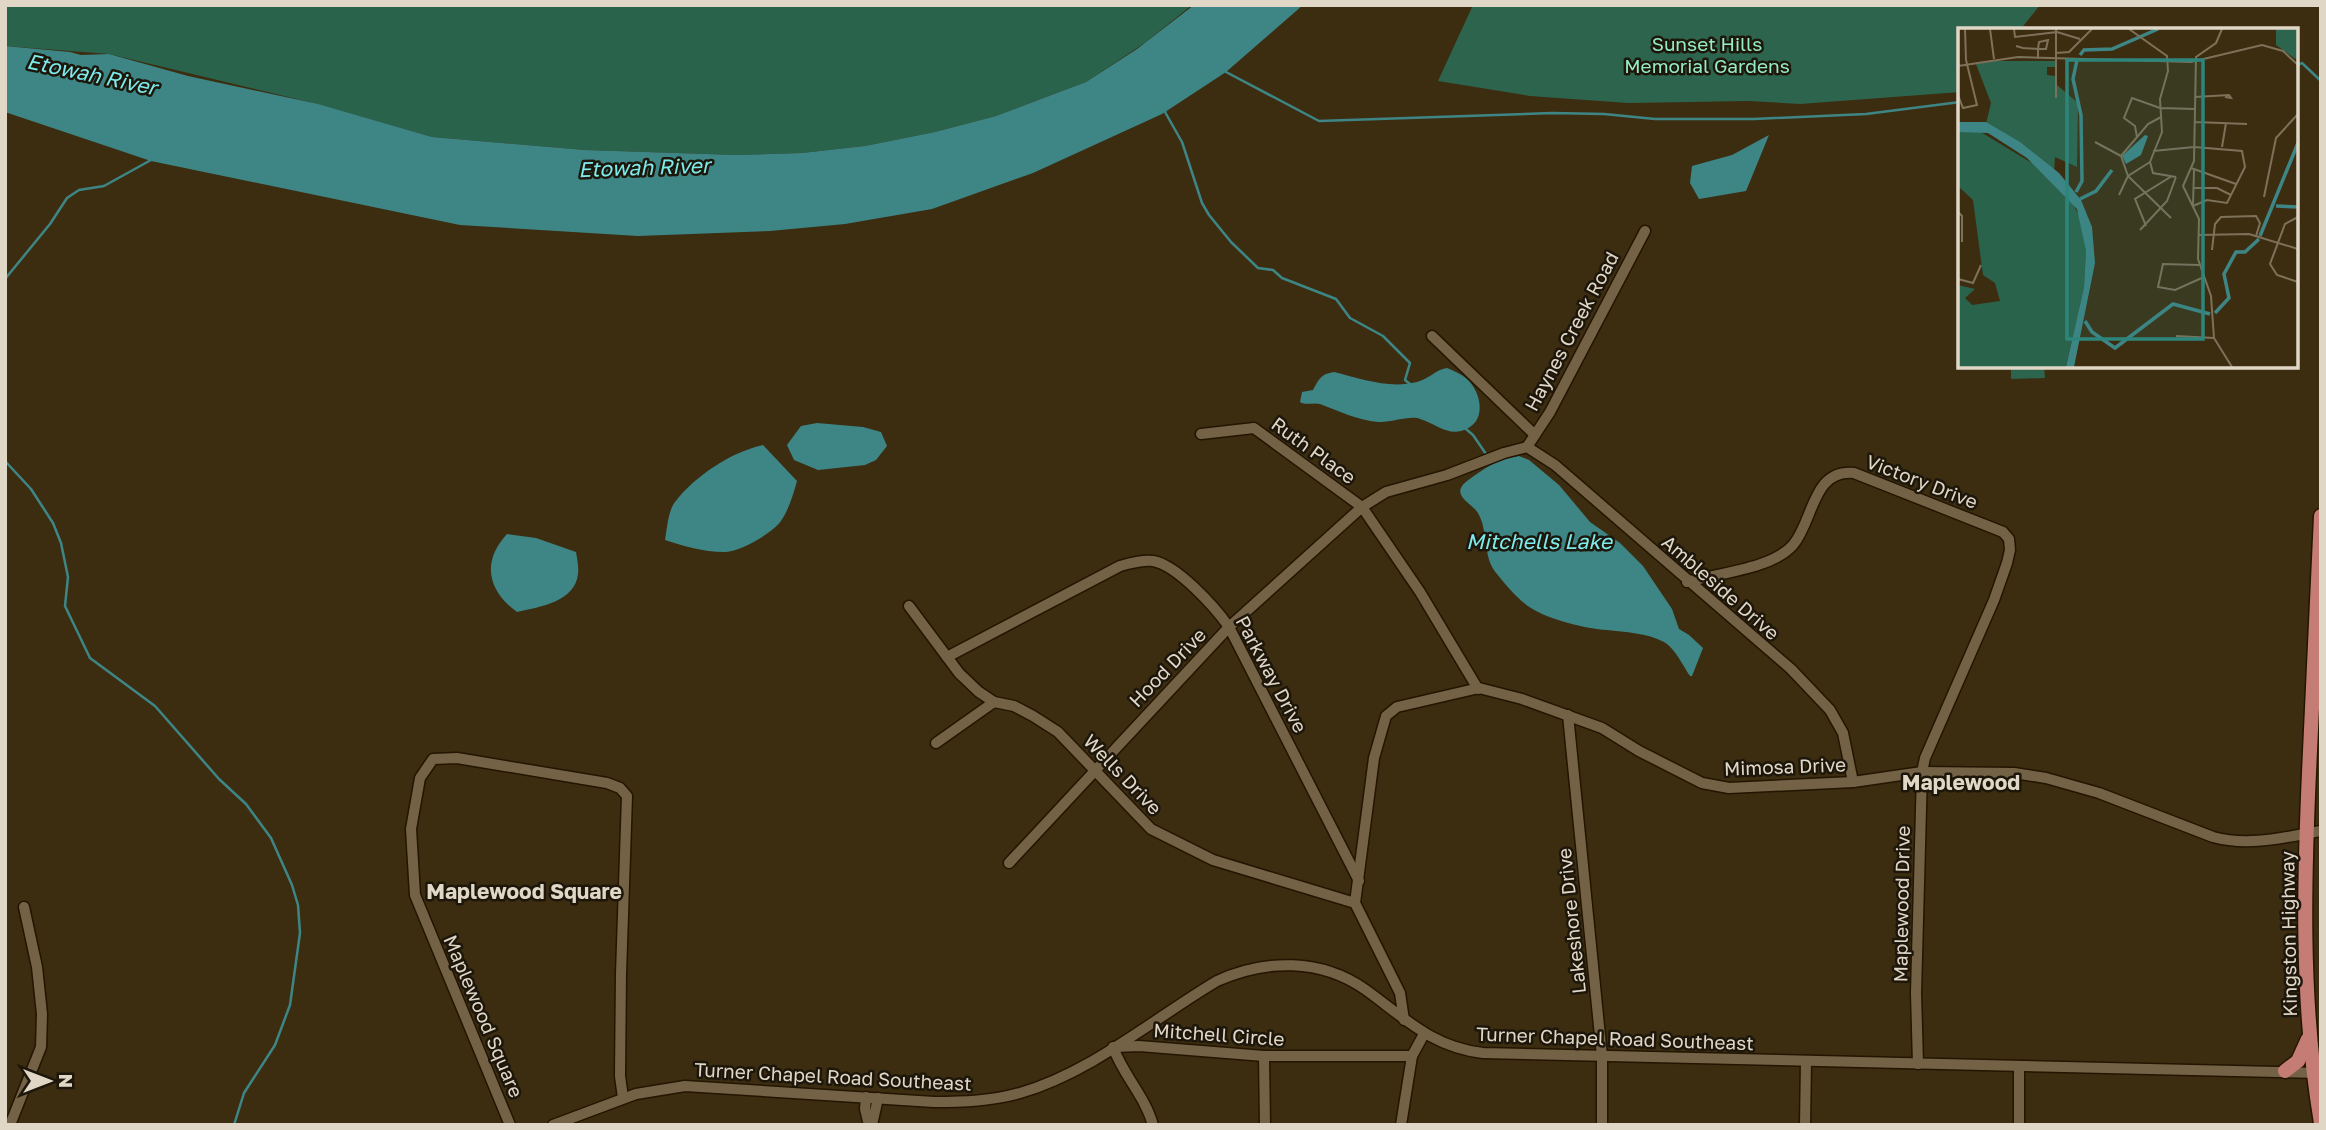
<svg xmlns="http://www.w3.org/2000/svg" width="2326" height="1130" font-family="'Golos Text',sans-serif">
	<style>
		.green { fill: #2d644e }
		.forest { fill: #2a634c }
		.water { fill: #3e8686 }
		.lines { fill: none; stroke-linecap: round; stroke-linejoin: round }
		.stream { stroke: #3e8686; stroke-width: 2.5 }
		.minor-casing { stroke: #231500; stroke-width: 13 }
		.major-casing { stroke: #231500; stroke-width: 17 }
		.minor { stroke: #736246; stroke-width: 10 }
		.major { stroke: #c57c75; stroke-width: 14 }
		.labels { text-anchor: middle; dominant-baseline: central; stroke-width: 5; stroke-linejoin: round; paint-order: stroke }
		.park-label { font-size: 19px; fill: #95edc7; stroke: #1d160b }
		.street-label { font-size: 19px; fill: #e1d7c7; stroke: #1d160b }
		.water-label { font-size: 21px; font-style: italic; fill: #7debec; stroke: #1d160b }
		.neighbourhood-label { font-size: 21px; font-weight: bold; fill: #e1d7c7; stroke: #1d160b }
		.inset-river { fill: none; stroke: #3e8686; stroke-width: 3.5 }
		.inset-road { fill: none; stroke: #7e715a; stroke-width: 2 }
		.view { fill: #2e857b; fill-opacity: 0.15; stroke: #2e857b; stroke-width: 3.5 }
		.inset-edge { fill: none; stroke: #e1d7c7; stroke-width: 3.5 }
	</style>
	<rect width="100%" height="100%" fill="#3c2d11"/>
	<g class="green">
		<polygon points="1473,5 2040,5 2020,30 1960,30 1960,92 1800,104 1749,101 1628,103 1530,96 1438,81"/>
		<polygon points="2011,366 2044,366 2045,378 2011,379"/>
	</g>
	<polygon class="forest" points="5,5 1192,5 1146,42 1086,82 996,116 935,132 865,146 802,153 736,155 585,150 432,137 317,104 109,54 5,46"/>
	<g class="water">
		<polygon points="1194,5 1303,5 1226,72 1162,114 1033,173 932,209 845,224 770,231 638,236 460,225 151,161 5,112 5,46 70,52 81,55 109,54 188,76 318,104 432,137 585,150 736,155 802,153 865,146 935,132 996,116 1086,82 1137,49"/>
		<polygon points="1769,135 1746,191 1699,199 1690,183 1692,166 1732,155"/>
		<path d="M1447,368C1454,371 1461,374 1467,379C1482,393 1488,424 1461,431C1447,435 1434,423 1420,419C1411,415 1390,423 1378,422C1357,420 1339,411 1320,404C1313,402 1307,406 1300,402L1302,392L1313,390C1319,379 1321,374 1334,372C1362,379 1389,389 1417,382C1429,379 1435,370 1447,368Z"/>
		<polygon points="817,423 863,427 881,432 887,446 876,460 865,465 818,470 794,460 787,445 801,426"/>
		<path d="M763,445L797,481C793,495 789,509 781,521C771,534 740,552 724,552C703,552 684,546 665,540C667,529 668,511 675,502C695,476 731,452 763,445Z"/>
		<path d="M1519,456L1529,460L1559,485L1590,522L1620,543L1643,566L1672,609L1679,629L1689,635L1703,648L1692,676H1690C1683,666 1675,648 1664,642C1647,633 1625,632 1607,630C1587,629 1547,619 1531,608C1518,600 1506,585 1497,574C1482,557 1489,532 1478,513C1472,503 1449,495 1467,481C1484,469 1498,458 1519,456Z"/>
		<path d="M507,534L536,538L576,552C577,558 579,567 578,574C575,602 539,607 517,612C488,591 481,562 507,534Z"/>
	</g>
	<g class="lines">
		<g class="stream">
			<polyline points="2296,66 2302,63 2321,81"/>
			<polyline points="1226,72 1319,121 1552,113 1604,114 1655,119 1754,119 1866,114 1960,102"/>
			<polyline points="1166,109 1165,112 1182,142 1202,203 1209,215 1231,242 1258,268 1273,270 1282,278 1336,299 1350,318 1383,336 1410,363 1405,380 1410,384"/>
			<polyline points="5,279 50,224 67,198 79,190 104,186 151,160"/>
			<polyline points="1466,429 1473,435 1486,454"/>
			<polyline points="5,461 31,489 53,523 61,543 68,577 65,606 90,658 155,706 219,779 246,804 271,838 292,885 298,905 300,933 290,1005 275,1045 244,1093 234,1125"/>
		</g>
		<defs>
			<g id="minor">
				<polyline points="1432,336 1535,435"/>
				<polyline points="1201,434 1254,428 1362,507 1420,592 1478,689"/>
				<polyline points="1527,447 1555,465 1791,669 1830,710 1843,733 1853,782"/>
				<polyline points="1527,447 1550,412 1645,231"/>
				<path d="M1687,582C1718,573 1772,569 1793,545C1814,520 1812,469 1854,473L2003,532L2009,539L2010,550L2007,563L1994,600L1925,758L1922,772L1916,993L1918,1064"/>
				<polyline points="909,606 959,673 979,692 994,702 1014,706 1033,716 1058,732 1151,829 1213,860 1355,903"/>
				<path d="M947,657L1120,566C1131,563 1142,560 1153,561C1177,565 1215,607 1229,627L1359,881"/>
				<polyline points="1568,715 1602,1056 1602,1125"/>
				<polyline points="936,743 994,702"/>
				<polyline points="1009,863 1229,627 1362,507 1386,492 1447,475 1504,453 1527,447"/>
				<path d="M1355,903L1374,758L1386,716L1397,707L1479,688L1522,699L1602,728L1639,751L1702,783L1729,788L1853,782L1922,772L2014,773L2046,778L2099,793L2213,837C2249,847 2285,837 2321,831"/>
				<polyline points="1355,903 1400,993 1404,1020"/>
				<path d="M1113,1047C1123,1075 1145,1096 1153,1125"/>
				<polyline points="1115,1047 1139,1046 1264,1056 1412,1056"/>
				<polyline points="1264,1056 1265,1125"/>
				<polyline points="2019,1067 2019,1125"/>
				<polyline points="866,1097 865,1109 869,1125"/>
				<polyline points="10,1125 41,1047 42,1014 37,967 24,907"/>
				<polyline points="510,1125 415,895 411,829 420,778 433,759 457,758 607,783 620,788 627,796 621,974 620,1076 623,1098"/>
				<path d="M553,1125L636,1094L685,1086L934,1102C963,1102 992,1101 1020,1093C1092,1072 1153,1019 1217,981C1266,959 1321,958 1366,990C1406,1019 1432,1047 1483,1053L2319,1073"/>
				<polyline points="872,1125 878,1098"/>
				<polyline points="1401,1125 1412,1056 1424,1034"/>
				<polyline points="1805,1125 1806,1061"/>
			</g>
			<g id="major">
				<path d="M2321,516C2317,594 2313,672 2310,751C2304,875 2300,999 2321,1123"/>
				<polyline points="2285,1071 2298,1061 2308,1039"/>
			</g>
		</defs>
		<use href="#minor" class="minor-casing"/>
		<use href="#major" class="major-casing"/>
		<use href="#minor" class="minor"/>
		<use href="#major" class="major"/>
	</g>
	<g class="labels">
		<g class="park-label">
			<text x="1707" y="43">Sunset Hills<tspan x="1707" dy="22">Memorial Gardens</tspan></text>
		</g>
		<g class="street-label">
			<text transform="translate(1571 331) rotate(-62)">Haynes Creek Road</text>
			<text transform="translate(1314 450) rotate(36)">Ruth Place</text>
			<text transform="translate(1922 481) rotate(21)">Victory Drive</text>
			<text transform="translate(1721 587) rotate(41)">Ambleside Drive</text>
			<text transform="translate(1167 667) rotate(-46)">Hood Drive</text>
			<text transform="translate(1272 674) rotate(62)">Parkway Drive</text>
			<text transform="translate(1785 766) rotate(-2)">Mimosa Drive</text>
			<text transform="translate(1123 774) rotate(46)">Wells Drive</text>
			<text transform="translate(1901 904) rotate(-89)">Maplewood Drive</text>
			<text transform="translate(1571 921) rotate(-96)">Lakeshore Drive</text>
			<text transform="translate(2288 934) rotate(-91)">Kingston Highway</text>
			<text transform="translate(484 1016) rotate(67)">Maplewood Square</text>
			<text transform="translate(1219 1034) rotate(4)">Mitchell Circle</text>
			<text transform="translate(1615 1038) rotate(2)">Turner Chapel Road Southeast</text>
			<text transform="translate(833 1076) rotate(3)">Turner Chapel Road Southeast</text>
		</g>
		<g class="water-label">
			<text transform="translate(92 74) rotate(12)">Etowah River</text>
			<text transform="translate(644 167) rotate(-2)">Etowah River</text>
			<text x="1539" y="541">Mitchells Lake</text>
		</g>
		<g class="neighbourhood-label">
			<text x="1961" y="782">Maplewood</text>
			<text x="524" y="891">Maplewood Square</text>
		</g>
	</g>
	<g transform="translate(1958 28)">
		<rect width="340" height="340" fill="#3c2d11"/>
		<path d="M318,1H339V32L318,17ZM37,33H97V39H89V47L97,48L99,57L120,75L119,139L97,129L96,145L28,96L33,75L18,36Z" fill="#2d644e"/>
		<path d="M21,103L82,140L114,174L123,192L128,223L126,259L108,339H0V257L17,261L7,270L14,277L42,273L37,255L25,247L15,172L0,158V104Z" fill="#2a634c"/>
		<path d="M0,94H28L62,114L101,145L123,172L134,199L137,235L116,339H108L126,259L128,223L119,181L69,130L30,105L0,104ZM187,107L190,108L183,127L168,136L164,128Z" fill="#3e8686"/>
		<path class="inset-river" d="M122,27L126,22L154,21L200,1M118,164L124,153L123,87L115,51L119,32M122,171L138,163L154,142M318,178L340,179M302,208L340,115M257,285L271,270L266,246L278,224H287L301,211M127,293L134,304L157,320L215,276L252,286"/>
		<path class="inset-road" d="M32,1L36,31M56,1L57,9L99,4L122,11M171,1L209,28L210,43L202,71L204,104L192,134L195,145L218,149M264,1L258,15L238,29L236,133L225,158L241,191L240,231L253,268L256,310L274,339M58,18L65,20L80,21H88L90,12L81,14L80,21V31M98,25L111,24L134,1M0,38L60,29L233,34L304,17L325,23L340,37M0,67L5,80L19,77L8,32L7,1M237,69L271,67L273,70L267,69M98,70V1M237,94L289,96M179,109L177,98L166,90L174,70L202,80L237,81M137,114L163,128M264,119L268,95M195,123L236,119L284,123L287,139L269,175L249,172L235,178M163,128L170,148L213,190M163,128L190,96L203,89M233,140L278,156M236,160H259L273,167M161,167L170,148L192,134M306,169L318,110L340,86M235,177L236,142M0,184L4,188V214M340,189L327,196L312,236L319,247L340,254M188,198L177,171L214,148M182,202L209,173L218,149M241,207L291,206L340,221M254,222L257,196L263,189L298,188L302,195L298,208M241,237L205,236L200,259L217,262L246,249M0,251L15,255L23,237M218,308L256,310"/>
		<path class="view" d="M109,32H245V311H109Z"/>
		<rect width="340" height="340" class="inset-edge"/>
	</g>
	<rect width="2326" height="1130" fill="none" stroke="#e1d7c7" stroke-width="14"/>
	<g transform="translate(49 1081) rotate(90)" stroke="#1d160b" stroke-width="5" paint-order="stroke">
	<path d="M0-5L12 26L0 18L-12 26Z" fill="#e1d7c7"/>
	<text y="-10" font-size="19" font-weight="bold" text-anchor="middle" fill="#e1d7c7">N</text>
	</g>
</svg>
